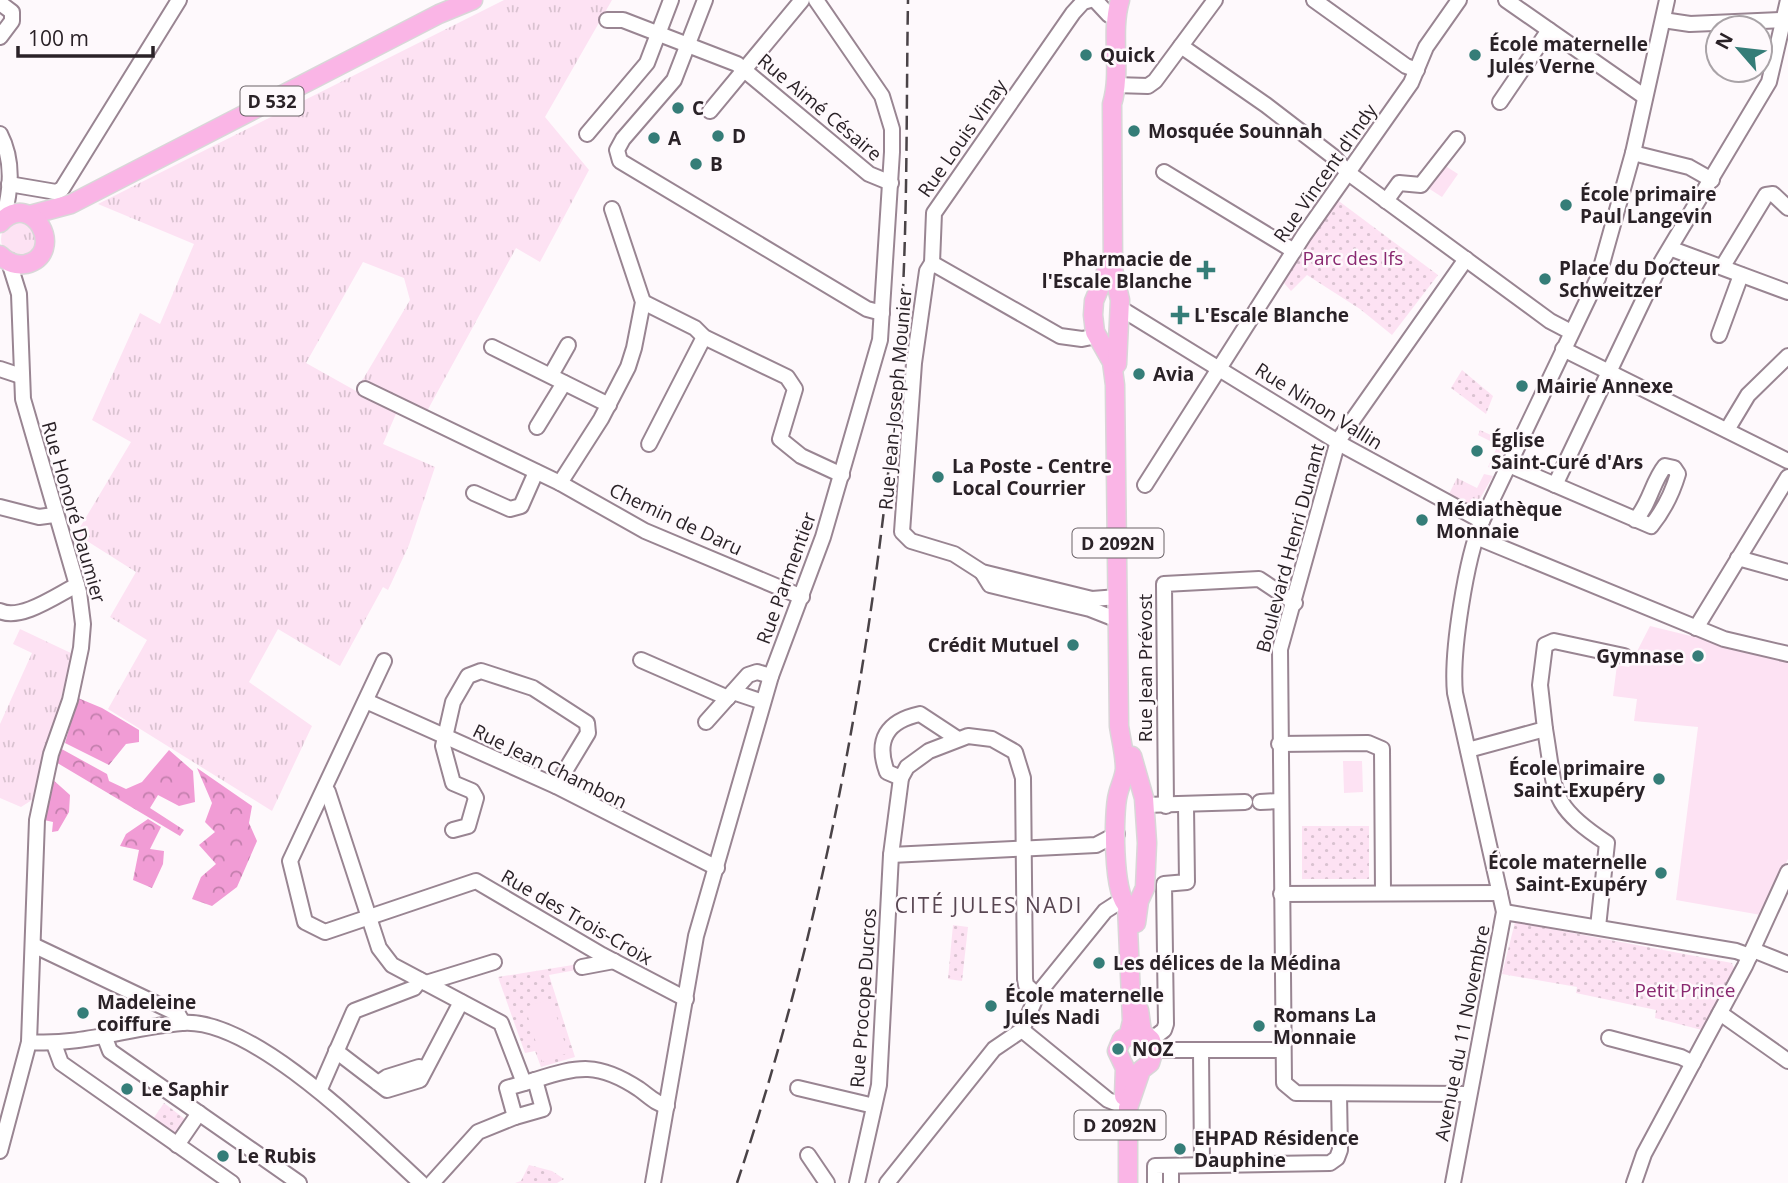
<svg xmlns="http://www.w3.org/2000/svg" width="1788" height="1183" font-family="'Open Sans',sans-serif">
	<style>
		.grass { fill: url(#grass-tufts); fill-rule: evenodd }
		.forest { fill: url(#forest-crowns) }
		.park { fill: url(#park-dots) }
		.pitch { fill: #fde2f3 }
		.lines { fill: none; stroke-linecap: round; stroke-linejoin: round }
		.minor-casing { stroke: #998592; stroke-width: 18 }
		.major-casing { stroke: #d9d7d8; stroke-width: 21 }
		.minor { stroke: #fff; stroke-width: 14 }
		.major { stroke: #fab5e6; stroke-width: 18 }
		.rail { stroke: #4a4347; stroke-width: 2.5; stroke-dasharray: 14 7; stroke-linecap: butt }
		.poi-dot { fill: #357d78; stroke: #fef9fc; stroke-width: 2.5 }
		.labels { text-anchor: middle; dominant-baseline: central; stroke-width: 5; stroke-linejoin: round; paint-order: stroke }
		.shield { fill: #fef9fc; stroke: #6a6267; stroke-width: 2 }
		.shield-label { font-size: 18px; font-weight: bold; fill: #2a2227 }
		.poi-label { font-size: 19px; font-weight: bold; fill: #2a2227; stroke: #fef9fc; text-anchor: start }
		.street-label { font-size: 19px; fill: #2a2227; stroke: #fef9fc }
		.park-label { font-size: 19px; fill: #892870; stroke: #fef9fc }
		.neighbourhood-label { font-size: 21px; letter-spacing: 2px; fill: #584652; stroke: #fef9fc }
	</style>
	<defs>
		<pattern id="grass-tufts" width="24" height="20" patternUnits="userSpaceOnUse" patternTransform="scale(1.75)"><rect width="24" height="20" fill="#fde2f3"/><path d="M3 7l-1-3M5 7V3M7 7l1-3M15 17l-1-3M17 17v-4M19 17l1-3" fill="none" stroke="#d9c2d0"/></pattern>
		<pattern id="forest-crowns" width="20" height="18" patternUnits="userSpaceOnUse" patternTransform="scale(1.75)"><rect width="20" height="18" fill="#f19cd5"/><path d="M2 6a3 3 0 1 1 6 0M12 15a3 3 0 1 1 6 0" fill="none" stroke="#c37fad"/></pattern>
		<pattern id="park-dots" width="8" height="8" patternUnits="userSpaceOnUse" patternTransform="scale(1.75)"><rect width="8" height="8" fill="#fde2f3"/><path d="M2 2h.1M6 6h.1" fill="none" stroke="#d9c2d0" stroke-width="1.8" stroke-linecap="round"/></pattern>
	</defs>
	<rect width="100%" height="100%" fill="#fef9fc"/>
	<g class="grass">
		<path d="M504,0H612L545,117L589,170L540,262L516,248L426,413L401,402L383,444L435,467L409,545L388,590L383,587L340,666L278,629L249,682L312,726L272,811L108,709L147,640L110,617L136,572L76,534L131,442L92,420L140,313L160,324L194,244L98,204ZM363,262L404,278L410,300L356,391L306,363Z"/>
		<circle cx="19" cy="239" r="18"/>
		<polygon points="1480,430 1508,443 1496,470 1488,467 1498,445 1478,435"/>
		<polygon points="1484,474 1493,476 1478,502 1467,503 1449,494 1457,478 1477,488"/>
		<polygon points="20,629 73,654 40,775 32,800 21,807 0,798 0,724 32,653 13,644"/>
	</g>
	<g class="forest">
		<polygon points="78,698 102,708 139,730 139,742 126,744 109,765 65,743"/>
		<polygon points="58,747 107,774 109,781 126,789 142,782 169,750 193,771 195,802 179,806 158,795 150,808 184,830 180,836 54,761"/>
		<polygon points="197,768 252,806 249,823 257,841 237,887 212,906 192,899 201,877 216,864 199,845 215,832 205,822 212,803"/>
		<polygon points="51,778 70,795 69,812 58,831 52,832 53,822 44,820"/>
		<polygon points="148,819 161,827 150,849 164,851 163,864 152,888 133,880 139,850 120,846 126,834"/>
	</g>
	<g class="park">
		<polygon points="1336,199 1438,275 1392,335 1360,309 1307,275 1291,291 1284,283"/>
		<polygon points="1462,370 1493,396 1486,414 1451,388"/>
		<rect x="1302" y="826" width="67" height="53"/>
		<polygon points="1515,922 1732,963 1735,971 1702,1030 1655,1018 1656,1010 1576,993 1577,987 1502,974"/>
		<polygon points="953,925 968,927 962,981 948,979"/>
		<polygon points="579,964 576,970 549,975 575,1057 541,1067 535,1051 525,1053 498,977"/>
		<polygon points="164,1103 186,1120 175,1134 153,1119"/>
		<polygon points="529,1165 552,1171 564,1179 557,1183 515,1183 521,1181"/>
	</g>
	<g class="pitch">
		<polygon points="1444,165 1458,174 1442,197 1428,188"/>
		<polygon points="1650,626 1788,660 1788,859 1761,915 1676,900 1698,727 1634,721 1637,699 1613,696 1617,665 1629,667"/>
		<polygon points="1343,761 1362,761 1363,792 1344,793"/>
		<polygon points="551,999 568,1053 542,1062 525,1007"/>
	</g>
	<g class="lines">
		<defs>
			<g id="minor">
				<polyline points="705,0 674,80 623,139 617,150 620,161 867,309 882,313"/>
				<polyline points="1090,0 1083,2 1073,13 934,213 932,263 1060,336 1082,339 1097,336"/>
				<polyline points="1095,0 1109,15"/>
				<polyline points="1314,0 1406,66 1417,70"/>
				<polyline points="1506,0 1645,97"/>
				<polyline points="0,3 12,12 12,21 0,37"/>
				<polyline points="607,20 623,20 737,64 869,174 891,183"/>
				<polyline points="1663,20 1690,24 1783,20"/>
				<polyline points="1181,46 1266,105 1335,158 1347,172 1550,321 1571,332"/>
				<polyline points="1115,85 1148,86 1155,81 1215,0"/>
				<polyline points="1500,102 1549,30"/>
				<polyline points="710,111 802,0"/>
				<path d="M0,134C14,161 11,190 3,220"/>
				<polyline points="587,134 647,63 671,0"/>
				<polyline points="1633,153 1689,167 1712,180"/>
				<polyline points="1164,172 1294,251"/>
				<polyline points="9,184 56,192 62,189 179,0"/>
				<polyline points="1386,201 1399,183 1421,185 1457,139"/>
				<polyline points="1672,249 1788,292"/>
				<polyline points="1466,259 1338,441 1280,649 1284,1083 1296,1093 1469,1094"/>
				<polyline points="932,263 927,271 914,363 902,532 911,541 954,554 982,572 1092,599 1118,597"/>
				<polyline points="1723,266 1766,195 1773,194 1788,208"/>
				<polyline points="643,302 695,328 704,337 787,377 795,389 780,439 801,456 842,475"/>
				<polyline points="1120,308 1346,447 1482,521"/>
				<polyline points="1719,335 1741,275"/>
				<polyline points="492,347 609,405"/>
				<polyline points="1563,349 1788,461"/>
				<polyline points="0,369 21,376"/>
				<polyline points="551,375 568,345"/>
				<polyline points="365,389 560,483 645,531 802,597"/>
				<polyline points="537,427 564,383"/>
				<polyline points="1727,430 1748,395 1788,356"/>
				<polyline points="649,444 704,337"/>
				<path d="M1509,465L1651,526C1664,510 1672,494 1678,474L1674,468L1665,466C1652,482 1650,504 1635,520"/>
				<polyline points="560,483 601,419 628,367 634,348 643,302 612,209"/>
				<polyline points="1145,485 1304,235 1411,83 1426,47 1459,0"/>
				<polyline points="1555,485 1662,261 1769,82 1788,0"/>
				<polyline points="474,493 510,509 521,506 536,472"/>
				<polyline points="0,507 39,517 54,515"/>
				<polyline points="1476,537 1724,639 1788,654"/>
				<polyline points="1738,558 1788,572"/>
				<polyline points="982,572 990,585 1090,609 1118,620"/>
				<path d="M0,611C21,621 57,595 77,585"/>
				<polyline points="1696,628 1788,477"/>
				<polyline points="641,660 728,698"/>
				<polyline points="384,661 290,861 305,922 325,932 476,881 602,955 686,999"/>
				<polyline points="733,692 763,702"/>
				<polyline points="366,701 556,786 717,868"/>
				<polyline points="706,722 748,675 757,672 771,676"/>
				<path d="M1545,729C1556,794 1549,805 1607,843L1598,927"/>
				<polyline points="1279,744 1368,743 1382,749 1383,892"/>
				<polyline points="1468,750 1545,729 1540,685 1545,645 1554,641 1624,656"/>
				<path d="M901,778L887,772C875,740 887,721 920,714L958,739"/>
				<polyline points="325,788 328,792 379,948 392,965 501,1023 524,1083"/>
				<polyline points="1260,802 1279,801"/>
				<polyline points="1145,805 1245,802"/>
				<polyline points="1166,806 1164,584 1259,579 1295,603"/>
				<polyline points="453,830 468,826 476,798 472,791 453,783 443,746 453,702 468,676 481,671 533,688 587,723 588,733 556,786"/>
				<polyline points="891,855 1096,845 1117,834"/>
				<polyline points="1281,894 1500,893"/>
				<polyline points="1504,912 1736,951 1750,956"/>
				<polyline points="35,946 178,1014 183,1023"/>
				<polyline points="1753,950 1788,964"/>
				<polyline points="582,967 614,961"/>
				<polyline points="426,983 494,962"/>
				<polyline points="1720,1013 1788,1061"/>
				<polyline points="1022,1030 1108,1100 1128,1108"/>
				<polyline points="105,1038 110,1051 299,1183"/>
				<polyline points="1609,1038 1681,1057 1693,1063"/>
				<polyline points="1151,1040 1164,1030 1166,1024 1164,884 1187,882 1186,806"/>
				<path d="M29,1042C82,1046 130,1027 182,1023C253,1017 371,1137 421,1183"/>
				<polyline points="54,1044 61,1063 232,1183"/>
				<polyline points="1154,1050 1283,1050"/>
				<polyline points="336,1051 387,1090 420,1080 461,1002"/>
				<polyline points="1201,1051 1202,1163"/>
				<path d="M535,1080C579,1066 598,1062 639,1089C649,1096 656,1104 667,1106"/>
				<polygon points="535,1080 543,1109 515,1117 507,1088"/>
				<polyline points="378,1083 387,1077 419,1067 425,1069"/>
				<polyline points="798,1088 874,1106"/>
				<polyline points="320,1089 354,1011 414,988 420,980"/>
				<polyline points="177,1145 199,1113"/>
				<polyline points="0,1151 29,1042 37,820 51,754 70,700 81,648 83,624 79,592 23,399 19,294 9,262"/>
				<polyline points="808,1155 827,1183"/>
				<polyline points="432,1183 478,1132 515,1117"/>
				<polyline points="653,1183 696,936 771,676 823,537 880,340 892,152 892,129 882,96 816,0"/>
				<polyline points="857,1183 879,1085 891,855 901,778 907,767 929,751 968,736 992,739 1015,752 1023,778 1025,979 1026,985 1037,995"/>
				<polyline points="887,1183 994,1049 1022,1030 1037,995 1105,911 1122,900"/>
				<polyline points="1155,1183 1155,1166 1330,1163 1337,1158 1340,1150 1339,1094"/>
				<polyline points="1171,1183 1171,1166"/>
				<path d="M1453,1183L1504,912L1455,693C1451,653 1466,558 1482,521L1598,278L1633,153L1667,0"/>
				<polyline points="1634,1183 1644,1154 1745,966 1788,872"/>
			</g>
			<g id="major">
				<polyline points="30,215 71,204 439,14 473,0"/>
				<path d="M0,223C33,188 67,254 26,264C16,266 7,262 0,255"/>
				<path d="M1113,255L1094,301L1093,315L1095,332L1112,362L1115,385L1119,726C1121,740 1125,754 1125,769C1124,779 1120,785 1118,794C1113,812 1113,895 1127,905L1132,1021L1129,1034"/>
				<path d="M1117,364L1120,300L1113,269L1112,104C1122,71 1110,34 1120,0"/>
				<polyline points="1132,756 1144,798 1147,843 1145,888 1139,901 1136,923"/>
				<polyline points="1124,1096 1125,1068 1117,1051 1122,1039 1140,1032"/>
				<polyline points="1128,1183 1128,1108 1141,1070 1150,1063 1154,1050 1151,1040 1142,1032 1139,1010"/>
			</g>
		</defs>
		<use href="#minor" class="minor-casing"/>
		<use href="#major" class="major-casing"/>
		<use href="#minor" class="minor"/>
		<use href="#major" class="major"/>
		<path class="rail" d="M737,1183C826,916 877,637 899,356C908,238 906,118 908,0"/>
	</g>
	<g class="poi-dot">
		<circle cx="1086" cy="55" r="7"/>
		<circle cx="1475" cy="55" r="7"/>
		<circle cx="678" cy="108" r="7"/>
		<circle cx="1134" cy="131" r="7"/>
		<circle cx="718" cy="136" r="7"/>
		<circle cx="654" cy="138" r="7"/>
		<circle cx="696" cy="164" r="7"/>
		<circle cx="1566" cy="205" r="7"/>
		<path d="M1202.5 259.5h7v7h7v7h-7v7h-7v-7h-7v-7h7z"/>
		<circle cx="1545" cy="279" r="7"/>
		<path d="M1176.5 304.5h7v7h7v7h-7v7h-7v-7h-7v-7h7z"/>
		<circle cx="1139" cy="374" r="7"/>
		<circle cx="1522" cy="386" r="7"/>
		<circle cx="1477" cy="451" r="7"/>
		<circle cx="938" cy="477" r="7"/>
		<circle cx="1422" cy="520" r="7"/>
		<circle cx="1073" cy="645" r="7"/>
		<circle cx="1698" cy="656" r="7"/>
		<circle cx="1659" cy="779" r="7"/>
		<circle cx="1661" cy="873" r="7"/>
		<circle cx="1099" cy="963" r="7"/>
		<circle cx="991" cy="1006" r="7"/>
		<circle cx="83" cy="1013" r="7"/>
		<circle cx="1259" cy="1026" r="7"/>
		<circle cx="1118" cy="1049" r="7"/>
		<circle cx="127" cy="1089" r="7"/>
		<circle cx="1180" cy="1149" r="7"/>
		<circle cx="223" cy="1156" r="7"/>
	</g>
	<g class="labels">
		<g class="shield">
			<rect x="240.5" y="86.5" width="63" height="29" rx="5"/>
			<rect x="1072.5" y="528.5" width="91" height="29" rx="5"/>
			<rect x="1074.5" y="1110.5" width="91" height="29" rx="5"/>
		</g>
		<g class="shield-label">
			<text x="272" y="101">D 532</text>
			<text x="1118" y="543">D 2092N</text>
			<text x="1120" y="1125">D 2092N</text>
		</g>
		<g class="poi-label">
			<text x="1489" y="44">École maternelle<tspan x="1489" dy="22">Jules Verne</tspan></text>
			<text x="1100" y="55">Quick</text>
			<text x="692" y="108">C</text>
			<text x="1148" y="131">Mosquée Sounnah</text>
			<text x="732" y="136">D</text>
			<text x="668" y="138">A</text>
			<text x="710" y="164">B</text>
			<text x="1580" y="194">École primaire<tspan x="1580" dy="22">Paul Langevin</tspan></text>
			<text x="1192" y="259" text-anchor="end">Pharmacie de<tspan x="1192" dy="22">l'Escale Blanche</tspan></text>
			<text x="1559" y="268">Place du Docteur<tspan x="1559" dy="22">Schweitzer</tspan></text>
			<text x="1194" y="315">L'Escale Blanche</text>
			<text x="1153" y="374">Avia</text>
			<text x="1536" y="386">Mairie Annexe</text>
			<text x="1491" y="440">Église<tspan x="1491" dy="22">Saint-Curé d'Ars</tspan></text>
			<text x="952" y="466">La Poste - Centre<tspan x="952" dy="22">Local Courrier</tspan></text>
			<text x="1436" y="509">Médiathèque<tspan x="1436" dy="22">Monnaie</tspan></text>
			<text x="1059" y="645" text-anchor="end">Crédit Mutuel</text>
			<text x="1684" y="656" text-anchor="end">Gymnase</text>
			<text x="1645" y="768" text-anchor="end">École primaire<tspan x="1645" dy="22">Saint-Exupéry</tspan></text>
			<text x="1647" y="862" text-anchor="end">École maternelle<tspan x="1647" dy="22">Saint-Exupéry</tspan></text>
			<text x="1113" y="963">Les délices de la Médina</text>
			<text x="1005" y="995">École maternelle<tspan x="1005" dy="22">Jules Nadi</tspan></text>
			<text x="97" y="1002">Madeleine<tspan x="97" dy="22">coiffure</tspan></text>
			<text x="1273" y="1015">Romans La<tspan x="1273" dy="22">Monnaie</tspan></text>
			<text x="1132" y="1049">NOZ</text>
			<text x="141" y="1089">Le Saphir</text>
			<text x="1194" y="1138">EHPAD Résidence<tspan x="1194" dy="22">Dauphine</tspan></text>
			<text x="237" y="1156">Le Rubis</text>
		</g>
		<g class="street-label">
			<text transform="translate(820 107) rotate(40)">Rue Aimé Césaire</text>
			<text transform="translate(962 138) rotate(-55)">Rue Louis Vinay</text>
			<text transform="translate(1325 173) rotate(-55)">Rue Vincent d'Indy</text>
			<text transform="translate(895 399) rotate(-85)">Rue Jean-Joseph Mounier</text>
			<text transform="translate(1319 406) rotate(32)">Rue Ninon Vallin</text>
			<text transform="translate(74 512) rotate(74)">Rue Honoré Daumier</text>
			<text transform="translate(676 519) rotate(25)">Chemin de Daru</text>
			<text transform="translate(1290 548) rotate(-75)">Boulevard Henri Dunant</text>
			<text transform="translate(786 578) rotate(-70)">Rue Parmentier</text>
			<text transform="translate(1145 668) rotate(-90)">Rue Jean Prévost</text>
			<text transform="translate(550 766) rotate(26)">Rue Jean Chambon</text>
			<text transform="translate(577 917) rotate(30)">Rue des Trois-Croix</text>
			<text transform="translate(863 998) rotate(-86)">Rue Procope Ducros</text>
			<text transform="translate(1462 1033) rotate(-79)">Avenue du 11 Novembre</text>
		</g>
		<g class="park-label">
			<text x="1353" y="258">Parc des Ifs</text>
			<text x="1685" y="990">Petit Prince</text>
		</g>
		<g class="neighbourhood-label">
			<text x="989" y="905">CITÉ JULES NADI</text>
		</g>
	</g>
	<g transform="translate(1739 49) rotate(298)"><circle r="33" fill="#fef9fc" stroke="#a9a3a7" stroke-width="2"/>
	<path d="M0-5L12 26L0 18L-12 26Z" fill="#357d78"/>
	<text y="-10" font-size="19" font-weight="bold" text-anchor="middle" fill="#2a2227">N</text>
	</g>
	<path d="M18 46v10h135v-10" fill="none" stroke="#2a2227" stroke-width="3.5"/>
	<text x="28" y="46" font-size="21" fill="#2a2227" stroke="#fef9fc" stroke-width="5" paint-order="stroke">100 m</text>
</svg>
